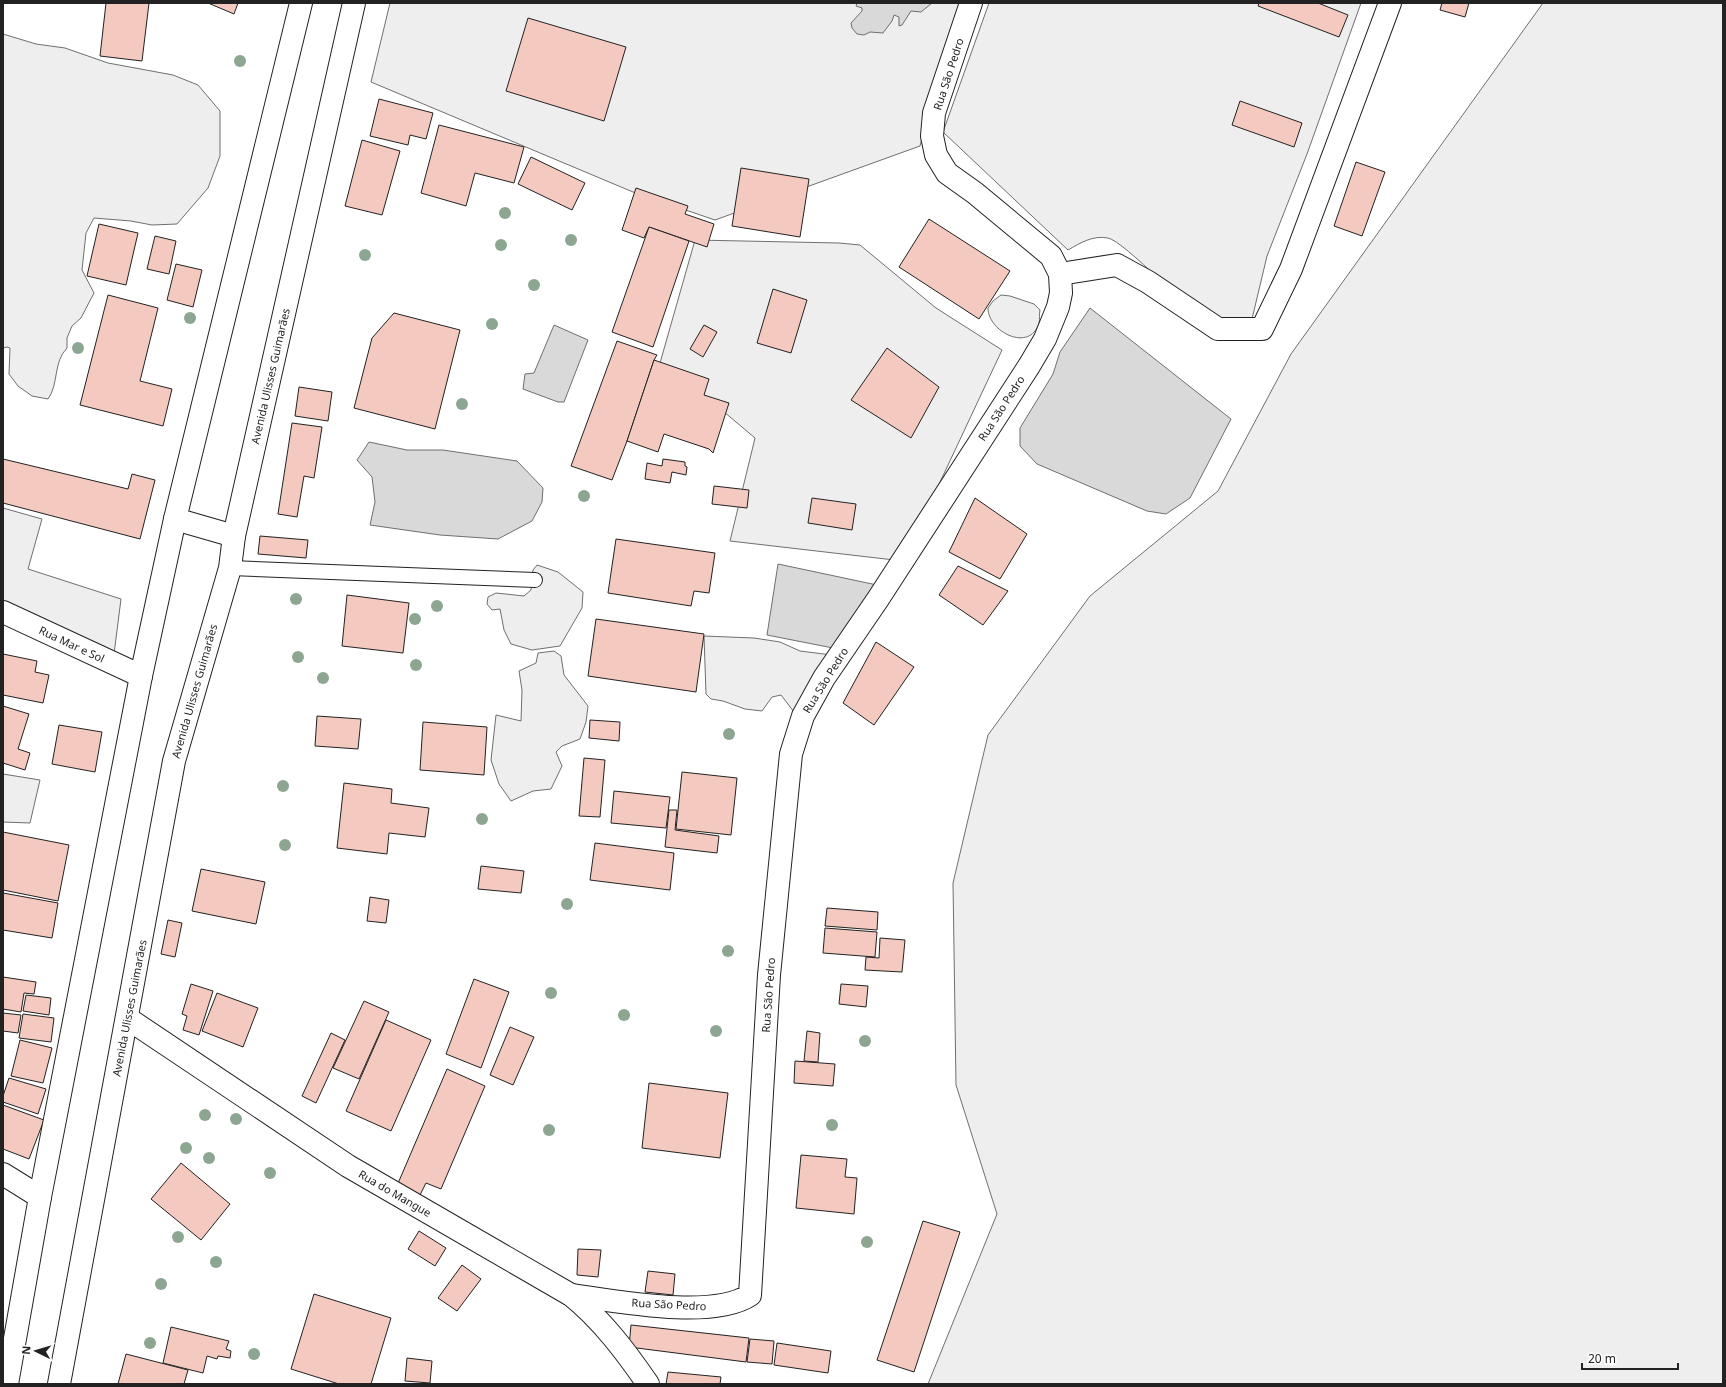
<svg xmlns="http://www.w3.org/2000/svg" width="1726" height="1387" font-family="'Noto Sans',sans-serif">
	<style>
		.green { fill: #eee; stroke: #6f6f6f }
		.water { fill: #d9d9d9; stroke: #6f6f6f }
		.building { fill: #f3c9c0; stroke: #222 }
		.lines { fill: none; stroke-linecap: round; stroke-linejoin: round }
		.lane-casing { stroke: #222; stroke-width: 16 }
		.street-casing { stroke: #222; stroke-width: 24 }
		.primary-casing { stroke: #222; stroke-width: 24 }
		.lane { stroke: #fff; stroke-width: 14 }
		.street { stroke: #fff; stroke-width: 22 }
		.primary { stroke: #fff; stroke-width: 22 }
		.tree { fill: #8da692 }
		.labels { text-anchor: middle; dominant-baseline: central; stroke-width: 3; stroke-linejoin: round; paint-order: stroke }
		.street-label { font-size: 11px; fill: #222; stroke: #fff }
	</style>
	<rect width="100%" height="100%" fill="#fff"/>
	<g class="green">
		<polygon points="390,3 961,3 946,45 920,146 715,220 633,192 371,82"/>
		<path d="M989,3H1361L1307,154L1267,256L1252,319L1212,332C1196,316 1124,241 1108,238C1093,235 1080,243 1068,250L943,132Z"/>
		<polygon points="1543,3 1723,3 1723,1384 928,1384 997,1214 956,1085 953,883 988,735 1090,596 1218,491 1291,354"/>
		<path d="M3,34L36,44L65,48L108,63L173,75L198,85L220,111V156L208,188L177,224L152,225L131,221L94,218L86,233L82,270L94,293L81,318L72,326L67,338V348C53,362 59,384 48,399L32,396L18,386L9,374L10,348L7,347L3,348Z"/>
		<polygon points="695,240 839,243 860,245 936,308 1002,350 903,561 730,541 755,438 704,395 660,363"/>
		<path d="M1001,295L1010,296L1034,304L1040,310C1039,314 1040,319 1039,323C1030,353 988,332 988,308L993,301Z"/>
		<polygon points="3,508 42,519 28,569 121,599 114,654 3,606"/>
		<polygon points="537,565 558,572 583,592 582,608 560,646 532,650 511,644 504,630 500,609 492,610 487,604 488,597 496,593 524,596 531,590 533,570"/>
		<polygon points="704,636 754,638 780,642 800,651 832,655 794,712 781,695 772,697 762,711 745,709 723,701 711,699 706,694"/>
		<polygon points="554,651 561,656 564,675 588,706 586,722 580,739 562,746 556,752 562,766 551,789 533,791 511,801 499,784 491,760 496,715 521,721 522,690 519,671 536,663 538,653"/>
		<polygon points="3,774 40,780 30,823 3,822"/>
	</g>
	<g class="water">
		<polygon points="857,3 932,3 921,12 911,11 902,25 899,26 899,17 894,15 892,21 883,33 870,32 864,35 857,34 852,28 851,23 862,11 862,8 856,6"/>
		<polygon points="1090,308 1231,419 1190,498 1166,514 1147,511 1037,464 1020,446 1020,428 1053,374 1060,352"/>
		<polygon points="554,325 588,340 564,402 558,402 523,389 525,374 534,373"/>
		<polygon points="369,442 407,450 443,450 517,461 543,488 542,502 532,521 498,539 440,535 370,525 375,502 372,477 357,460"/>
		<polygon points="778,564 877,585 838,649 767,635"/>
	</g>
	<g class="building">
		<polygon points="106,3 149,3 142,61 100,56"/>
		<polygon points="208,3 238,3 234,14"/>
		<polygon points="1259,3 1318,3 1348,15 1339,37 1258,6"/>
		<polygon points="1442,3 1469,3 1465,17 1440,10"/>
		<polygon points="528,18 626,47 604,121 506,91"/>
		<polygon points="379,99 433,113 426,139 410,135 408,145 370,136"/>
		<polygon points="1240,101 1302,123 1294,147 1232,125"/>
		<polygon points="439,125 524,147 514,183 475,173 466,206 421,193"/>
		<polygon points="362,140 400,151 382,215 345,206"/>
		<polygon points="531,157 585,183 572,210 518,184"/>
		<polygon points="1356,162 1385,172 1362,236 1334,226"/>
		<polygon points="741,168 809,179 800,237 732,226"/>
		<polygon points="636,188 688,206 685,214 714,224 707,247 649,227 644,238 622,230"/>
		<polygon points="929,219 1010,271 979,319 899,267"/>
		<polygon points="99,224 138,233 126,285 87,276"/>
		<polygon points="649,227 689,241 653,347 612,332"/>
		<polygon points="155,236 176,241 169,274 147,269"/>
		<polygon points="176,264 202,270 193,307 167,300"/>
		<polygon points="773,289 807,300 791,353 757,343"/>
		<polygon points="108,295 158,308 140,381 172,389 163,426 80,405"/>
		<polygon points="394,313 460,330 435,429 354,408 372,338"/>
		<polygon points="704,325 717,332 703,357 690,349"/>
		<polygon points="617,341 657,355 654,360 627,441 612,480 571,466"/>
		<polygon points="887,348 939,387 911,438 851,400"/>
		<polygon points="654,360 709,379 704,395 729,403 713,453 709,449 664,434 658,452 627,441"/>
		<polygon points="299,387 332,392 328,421 295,416"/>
		<polygon points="292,423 322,427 314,478 304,476 297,517 278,514"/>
		<polygon points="3,459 128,489 132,474 155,480 140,539 3,503"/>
		<polygon points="663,459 685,462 685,466 687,467 686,475 672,472 670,483 645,479 647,463 662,466"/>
		<polygon points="714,486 749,490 747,508 712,504"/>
		<polygon points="812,498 856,504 852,530 808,523"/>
		<polygon points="975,498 1027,534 1000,579 949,552"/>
		<polygon points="260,536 308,540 306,558 258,554"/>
		<polygon points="616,539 715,553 709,593 694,591 691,606 608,593"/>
		<polygon points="958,566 1008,591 983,625 939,595"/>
		<polygon points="347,595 409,603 403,653 342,646"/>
		<polygon points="596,619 704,634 696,692 588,676"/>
		<polygon points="876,642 914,667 874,725 843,703"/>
		<polygon points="3,654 37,661 35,672 49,675 43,703 3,695"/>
		<polygon points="3,706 29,714 18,749 30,753 25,770 3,763"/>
		<polygon points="317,716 361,719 358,749 315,746"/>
		<polygon points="590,720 620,722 619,741 589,738"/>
		<polygon points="423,722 487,727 484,775 420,770"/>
		<polygon points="59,725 102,732 95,772 52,764"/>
		<polygon points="584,758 605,760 600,817 579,816"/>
		<polygon points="682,772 737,778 731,835 676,829"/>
		<polygon points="344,783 392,789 391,803 429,808 425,837 389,833 387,854 337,848"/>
		<polygon points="614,791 670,797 666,828 611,823"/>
		<polygon points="669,810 677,810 675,830 719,836 717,853 665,847"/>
		<polygon points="3,832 69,845 58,901 3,890"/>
		<polygon points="595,843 674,853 670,890 590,880"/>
		<polygon points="481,866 524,871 521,893 478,889"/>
		<polygon points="201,869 265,882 256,924 192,911"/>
		<polygon points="3,893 58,903 52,938 3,930"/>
		<polygon points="370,897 389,900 386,923 367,921"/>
		<polygon points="827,908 878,912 877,930 825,926"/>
		<polygon points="168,920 182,923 175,957 161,954"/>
		<polygon points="825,928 877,932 875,957 823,953"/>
		<polygon points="880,938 905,940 902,972 865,970 866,957 879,958"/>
		<polygon points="3,977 36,982 34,994 24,993 21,1012 3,1009"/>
		<polygon points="474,979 509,992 481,1068 446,1054"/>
		<polygon points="191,984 213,991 199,1035 183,1030 187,1016 182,1014"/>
		<polygon points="841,984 868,986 866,1007 839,1004"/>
		<polygon points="217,993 258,1008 243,1047 202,1031"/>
		<polygon points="26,995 51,998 49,1015 23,1011"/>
		<polygon points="364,1001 389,1012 359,1079 333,1068"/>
		<polygon points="3,1013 21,1015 18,1033 3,1031"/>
		<polygon points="23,1014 54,1018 51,1042 19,1038"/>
		<polygon points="386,1020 431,1040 391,1131 346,1111"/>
		<polygon points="510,1027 534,1037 513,1085 490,1075"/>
		<polygon points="807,1031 820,1033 818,1062 804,1061"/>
		<polygon points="331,1033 345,1040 316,1103 302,1096"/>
		<polygon points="20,1040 52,1048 43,1083 11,1076"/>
		<polygon points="795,1061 835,1064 833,1086 794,1083"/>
		<polygon points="447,1069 485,1086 441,1189 426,1183 419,1197 396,1188"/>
		<polygon points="9,1078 46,1089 38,1114 3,1102 3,1096"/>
		<polygon points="649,1083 728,1093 720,1158 642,1148"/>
		<polygon points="3,1105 44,1120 29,1159 3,1149"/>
		<polygon points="801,1155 847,1159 845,1177 857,1178 854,1214 796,1208"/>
		<polygon points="181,1163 230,1204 201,1240 151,1199"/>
		<polygon points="923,1221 960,1232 914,1372 877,1360"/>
		<polygon points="419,1231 446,1248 435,1266 408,1249"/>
		<polygon points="578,1249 601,1250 598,1277 577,1275"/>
		<polygon points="462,1265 481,1279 457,1311 438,1298"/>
		<polygon points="648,1271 675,1274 673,1295 645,1292"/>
		<polygon points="314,1294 391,1318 371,1384 339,1384 291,1369"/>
		<polygon points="631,1325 749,1338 746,1362 629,1347"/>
		<polygon points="171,1327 229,1341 226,1349 231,1351 230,1358 218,1356 217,1359 207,1356 203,1373 163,1363"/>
		<polygon points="750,1339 774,1341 772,1364 747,1362"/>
		<polygon points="777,1343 831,1351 828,1373 774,1365"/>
		<polygon points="126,1354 188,1370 184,1384 118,1384"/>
		<polygon points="407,1358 432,1361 430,1383 405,1381"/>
		<polygon points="668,1372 721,1377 720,1384 666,1384"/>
	</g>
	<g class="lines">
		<defs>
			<polyline id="lane" points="230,568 535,580"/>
			<g id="street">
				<polyline points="1060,274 1117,265 1148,282 1218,329 1262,329 1291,269 1390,3"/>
				<polyline points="3,612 141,676"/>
				<path d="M127,1018L348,1166L571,1295C602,1320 626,1352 648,1384"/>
				<polyline points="3,1174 40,1197"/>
				<path d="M571,1295C616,1301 712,1320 750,1295L769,975L791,754L803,716L824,678L878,599L1029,366L1045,339L1058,307L1061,293L1060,274L1051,256L975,193L947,173L936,155L932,136L934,113L971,3"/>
			</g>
			<g id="primary">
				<polyline points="175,519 234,536"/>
				<polyline points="7,1384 40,1197 141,676 175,519 301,3"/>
				<polyline points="59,1384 174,761 230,568 234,536 354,3"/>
			</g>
		</defs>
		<use href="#lane" class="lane-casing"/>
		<use href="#street" class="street-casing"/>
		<use href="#primary" class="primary-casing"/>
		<use href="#lane" class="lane"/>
		<use href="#street" class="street"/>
		<use href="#primary" class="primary"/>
	</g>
	<g class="tree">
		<circle cx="240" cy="61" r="6"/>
		<circle cx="505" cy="213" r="6"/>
		<circle cx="571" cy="240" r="6"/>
		<circle cx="501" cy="245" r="6"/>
		<circle cx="365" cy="255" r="6"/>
		<circle cx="534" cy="285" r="6"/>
		<circle cx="190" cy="318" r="6"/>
		<circle cx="492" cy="324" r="6"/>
		<circle cx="78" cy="348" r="6"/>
		<circle cx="462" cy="404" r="6"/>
		<circle cx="584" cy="496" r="6"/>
		<circle cx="296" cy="599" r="6"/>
		<circle cx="437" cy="606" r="6"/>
		<circle cx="415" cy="619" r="6"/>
		<circle cx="298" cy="657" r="6"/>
		<circle cx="416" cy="665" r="6"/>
		<circle cx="323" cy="678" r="6"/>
		<circle cx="729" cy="734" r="6"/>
		<circle cx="283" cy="786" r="6"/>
		<circle cx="482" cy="819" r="6"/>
		<circle cx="285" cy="845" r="6"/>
		<circle cx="567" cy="904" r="6"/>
		<circle cx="728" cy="951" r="6"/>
		<circle cx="551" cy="993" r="6"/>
		<circle cx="624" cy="1015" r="6"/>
		<circle cx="716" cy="1031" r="6"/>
		<circle cx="865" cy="1041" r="6"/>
		<circle cx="205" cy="1115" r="6"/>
		<circle cx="236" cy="1119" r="6"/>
		<circle cx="832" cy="1125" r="6"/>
		<circle cx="549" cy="1130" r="6"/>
		<circle cx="186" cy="1148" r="6"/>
		<circle cx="209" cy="1158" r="6"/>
		<circle cx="270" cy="1173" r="6"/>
		<circle cx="178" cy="1237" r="6"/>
		<circle cx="867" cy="1242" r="6"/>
		<circle cx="216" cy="1262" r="6"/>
		<circle cx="161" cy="1284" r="6"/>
		<circle cx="150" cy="1343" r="6"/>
		<circle cx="254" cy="1354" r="6"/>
	</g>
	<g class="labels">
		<g class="street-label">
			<text transform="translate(948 74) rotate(-72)">Rua São Pedro</text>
			<text transform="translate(270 376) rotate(-77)">Avenida Ulisses Guimarães</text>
			<text transform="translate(1001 408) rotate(-57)">Rua São Pedro</text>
			<text transform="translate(72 644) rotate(25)">Rua Mar e Sol</text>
			<text transform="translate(825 680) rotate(-58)">Rua São Pedro</text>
			<text transform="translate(194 691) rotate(-74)">Avenida Ulisses Guimarães</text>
			<text transform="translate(768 995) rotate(-86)">Rua São Pedro</text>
			<text transform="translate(129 1008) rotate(-79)">Avenida Ulisses Guimarães</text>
			<text transform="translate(395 1193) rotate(30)">Rua do Mangue</text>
			<text transform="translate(669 1304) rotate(3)">Rua São Pedro</text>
		</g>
	</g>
	<rect width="1726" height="1387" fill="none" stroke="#222222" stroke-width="8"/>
	<g transform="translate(36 1351) rotate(275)" stroke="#ffffff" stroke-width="3" paint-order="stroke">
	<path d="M0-3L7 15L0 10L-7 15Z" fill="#222222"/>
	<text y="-6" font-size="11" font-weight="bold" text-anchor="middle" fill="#222222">N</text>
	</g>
	<path d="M1582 1363v6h96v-6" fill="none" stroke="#222222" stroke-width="2"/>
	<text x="1588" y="1363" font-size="12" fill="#222222" stroke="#ffffff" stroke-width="3" paint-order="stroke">20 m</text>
</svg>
